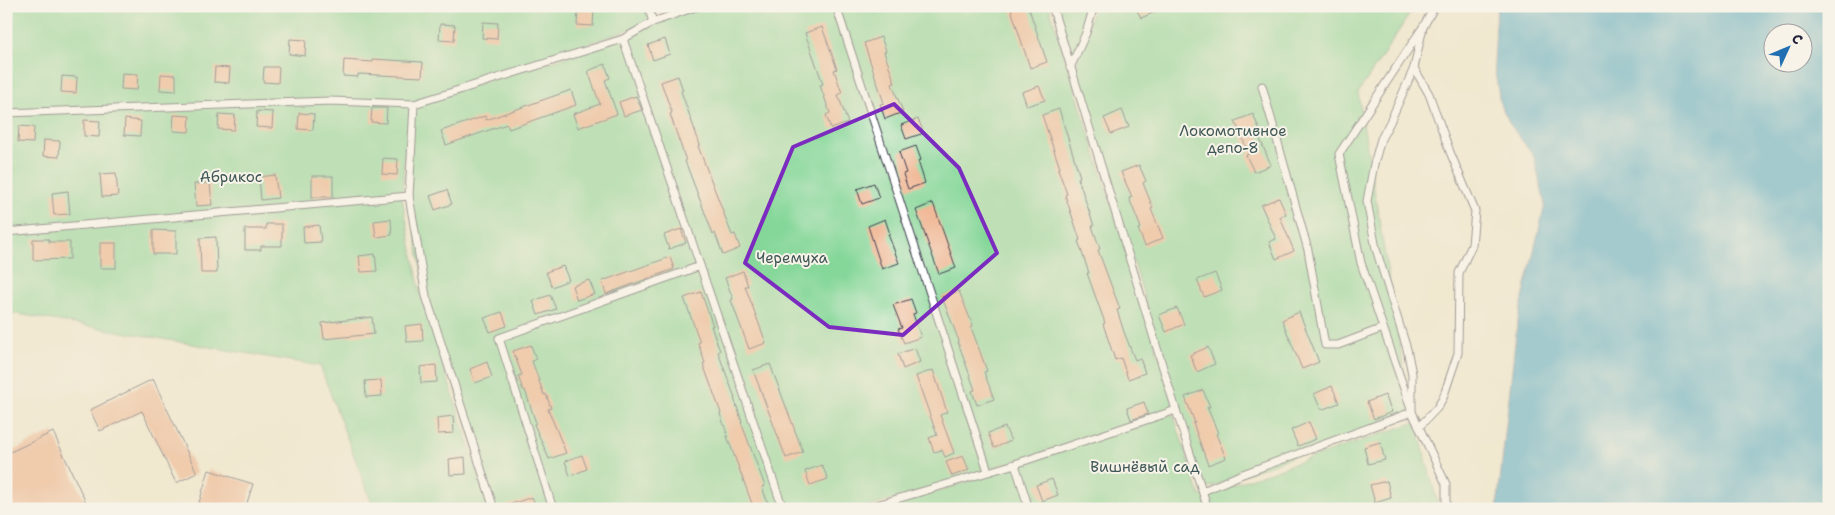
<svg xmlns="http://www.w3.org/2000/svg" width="1835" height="515" font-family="'Shantell Sans',sans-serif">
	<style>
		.green { fill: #84d799; stroke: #537c6a; fill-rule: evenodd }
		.water { fill: #4ca7ca; stroke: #376482; fill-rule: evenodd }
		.building { fill: #efaa84 }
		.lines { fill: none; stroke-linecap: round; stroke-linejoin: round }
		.service-casing { stroke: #414051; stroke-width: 9 }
		.service { stroke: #fff; stroke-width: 7 }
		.marked { fill: none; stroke: #7b2cbf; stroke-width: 4; stroke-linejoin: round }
		.labels { text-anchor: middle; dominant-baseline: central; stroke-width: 4; stroke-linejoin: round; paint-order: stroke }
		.park-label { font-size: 15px; fill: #3f5857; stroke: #f7f3e8 }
	</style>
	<rect width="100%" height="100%" fill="#f7f3e8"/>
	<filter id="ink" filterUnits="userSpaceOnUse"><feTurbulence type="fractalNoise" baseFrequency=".02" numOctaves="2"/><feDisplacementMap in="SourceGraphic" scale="10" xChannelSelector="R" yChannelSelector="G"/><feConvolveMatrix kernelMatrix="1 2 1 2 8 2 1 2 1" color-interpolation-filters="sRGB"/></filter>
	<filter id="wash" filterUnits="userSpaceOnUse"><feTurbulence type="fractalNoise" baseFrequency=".0096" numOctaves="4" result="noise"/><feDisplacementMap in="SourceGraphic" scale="20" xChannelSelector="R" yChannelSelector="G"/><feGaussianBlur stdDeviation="1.12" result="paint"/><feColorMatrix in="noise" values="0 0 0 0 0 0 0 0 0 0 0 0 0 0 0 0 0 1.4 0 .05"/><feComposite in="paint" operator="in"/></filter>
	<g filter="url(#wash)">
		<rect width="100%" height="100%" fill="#f1e8d0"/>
		<g class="green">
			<path d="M6,6H646L653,22L698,6H1049L1176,410L863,509H494L426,296L409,196L413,104L405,147L402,198L421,297L490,509H374L320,366L6,312ZM651,22L623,39L416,103Z"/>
			<polygon points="1055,6 1087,6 1075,58"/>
			<polygon points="1094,6 1415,6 1358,93 1411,412 1203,490 1075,70"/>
			<polygon points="1173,414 1200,496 1416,422 1439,509 884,509"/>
		</g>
		<path class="water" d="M1497,6H1829V509H1497L1517,324L1545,204L1534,157L1510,124L1500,103L1494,65ZM1772,32H1802V62H1772Z"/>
		<g id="blocks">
			<g class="building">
				<polygon points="1010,6 1028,6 1047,62 1030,68"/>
				<polygon points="1135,6 1169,6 1141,18"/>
				<polygon points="578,9 594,10 593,26 577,25"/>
				<polygon points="483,22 498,23 497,39 482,38"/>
				<polygon points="440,24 455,25 454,41 439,40"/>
				<polygon points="822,27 837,69 834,70 842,93 838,95 848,123 831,129 826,115 830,113 820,85 823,84 805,33"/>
				<polygon points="881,37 886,51 884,52 895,83 892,84 903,112 885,119 880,104 884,103 864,43"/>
				<polygon points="290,39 306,40 305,56 289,54"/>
				<polygon points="665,39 670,54 653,60 648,45"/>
				<polygon points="373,59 423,62 422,77 358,74 358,77 343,76 344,60 373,62"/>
				<polygon points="605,64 610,78 605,80 617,114 578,128 573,114 600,104 588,71"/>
				<polygon points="215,67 230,68 229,83 214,82"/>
				<polygon points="264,67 279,67 278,83 263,82"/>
				<polygon points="122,73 138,74 137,90 121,89"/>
				<polygon points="161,74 176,75 176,91 160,90"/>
				<polygon points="62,76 77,77 76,93 61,92"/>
				<polygon points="678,76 683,90 681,91 700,145 698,146 732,235 735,234 740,248 723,255 715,233 713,234 685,161 686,161 670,114 672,113 661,82"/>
				<polygon points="1039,86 1045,100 1027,106 1022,92"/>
				<polygon points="571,90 576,105 509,129 507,124 446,145 441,131 485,116 486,120"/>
				<polygon points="636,96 642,110 624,116 619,102"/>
				<polygon points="372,108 387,108 386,123 371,122"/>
				<polygon points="1059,109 1080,177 1078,178 1094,226 1092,226 1100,249 1098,250 1120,309 1117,310 1124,332 1135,360 1140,358 1145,373 1128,379 1121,358 1115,360 1103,324 1105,323 1087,273 1089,273 1078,241 1080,240 1065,195 1067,194 1058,169 1060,168 1042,115"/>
				<polygon points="1122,110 1129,127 1111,134 1104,118"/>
				<polygon points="257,111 273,112 272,128 256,127"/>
				<polygon points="299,113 314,114 313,130 298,129"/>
				<polygon points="219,114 235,115 234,130 218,129"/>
				<polygon points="1253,114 1260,131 1257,132 1271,165 1254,172 1246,155 1249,154 1235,121"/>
				<polygon points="174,115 190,116 189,132 173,131"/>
				<polygon points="125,119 141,121 140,136 124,135"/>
				<polygon points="918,119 924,133 906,139 901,125"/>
				<polygon points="84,120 100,121 99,137 84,136"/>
				<polygon points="19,126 34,127 33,143 18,142"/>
				<polygon points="44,140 60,141 59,157 43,156"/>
				<polygon points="916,146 921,160 918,161 925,183 908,189 903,174 906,173 899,152"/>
				<polygon points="383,158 398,159 397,175 382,174"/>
				<polygon points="1139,165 1146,181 1143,183 1153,208 1151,209 1163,238 1145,246 1138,229 1141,228 1129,198 1132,197 1121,172"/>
				<polygon points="116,173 118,196 102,197 100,174"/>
				<polygon points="275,175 278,198 261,200 259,177"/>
				<rect x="312" y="176" width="21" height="21"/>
				<polygon points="210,183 212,205 196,206 194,184"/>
				<polygon points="874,183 879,198 862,204 857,189"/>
				<polygon points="447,190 452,204 435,210 430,196"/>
				<polygon points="68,191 70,214 54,215 52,193"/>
				<polygon points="1279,198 1286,214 1280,217 1294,251 1276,259 1269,242 1276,239 1261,205"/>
				<polygon points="933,203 956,268 939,274 916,210"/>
				<polygon points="391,219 392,235 376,237 374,221"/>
				<polygon points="885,219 890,234 888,234 899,263 882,269 868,226"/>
				<polygon points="266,224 282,224 282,246 261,246 261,250 245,250 245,229 266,229"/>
				<polygon points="319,225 321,242 304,243 303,227"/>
				<polygon points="681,229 686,243 669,249 664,235"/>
				<polygon points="153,230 176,231 176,254 153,254"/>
				<polygon points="216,237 217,273 201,273 200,238"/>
				<polygon points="33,239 49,239 49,242 70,242 70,259 33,260"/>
				<rect x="100" y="243" width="16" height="25"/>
				<polygon points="375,254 377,271 361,272 359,256"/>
				<polygon points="670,257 674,269 606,294 602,281"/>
				<polygon points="563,266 569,280 552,287 546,272"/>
				<polygon points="743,271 748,286 745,286 766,343 749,349 731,300 733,299 725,278"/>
				<polygon points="1215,273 1222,290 1204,297 1197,280"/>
				<polygon points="589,280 595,294 577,300 572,286"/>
				<polygon points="959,291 973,326 971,327 987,371 984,372 994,399 977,405 972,391 975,390 958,342 959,341 942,297"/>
				<polygon points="701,292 713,326 711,326 720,351 718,352 735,398 734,398 742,422 741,422 765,486 762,487 770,509 754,509 727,436 728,436 720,414 721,413 703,364 705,363 698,343 700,342 684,298"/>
				<polygon points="550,295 556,309 538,315 533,301"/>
				<polygon points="911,299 916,313 913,314 921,337 904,343 898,329 902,328 893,305"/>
				<polygon points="1177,308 1184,324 1166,332 1159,315"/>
				<polygon points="502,312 507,326 490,332 484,318"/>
				<polygon points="1299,312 1319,362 1302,369 1282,320"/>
				<polygon points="372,317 374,334 324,339 322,323"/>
				<polygon points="422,324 423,341 407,342 405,326"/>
				<polygon points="531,345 536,359 532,361 544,395 546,394 551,408 548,409 566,453 549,459 534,424 536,423 525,390 523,390 518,376 522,375 513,351"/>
				<polygon points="1208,347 1215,364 1197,372 1190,355"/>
				<polygon points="915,348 920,362 903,369 898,354"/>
				<polygon points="487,362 492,377 475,383 470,369"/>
				<polygon points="770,364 803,452 786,458 753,370"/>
				<polygon points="436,365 437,382 421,383 420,367"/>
				<polygon points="933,370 947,412 940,415 954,453 945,457 942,450 934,452 929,438 937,435 916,376"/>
				<polygon points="153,379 197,473 176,483 142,411 100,431 90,410"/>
				<polygon points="381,380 382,396 366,397 365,381"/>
				<polygon points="1332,386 1339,403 1321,410 1314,394"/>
				<polygon points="1203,390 1210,407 1207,407 1218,433 1216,434 1226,458 1208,465 1193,423 1195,423 1185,397"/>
				<polygon points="1385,395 1392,412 1374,419 1367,402"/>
				<polygon points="1144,402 1148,414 1131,420 1127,408"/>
				<polygon points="453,416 454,433 438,434 437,418"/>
				<polygon points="1309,422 1316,439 1298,446 1291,430"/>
				<polygon points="1005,427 1011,441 994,448 988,433"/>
				<polygon points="53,432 89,509 6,509 6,454"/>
				<polygon points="1380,442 1385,460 1368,464 1364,447"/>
				<polygon points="582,455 587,469 570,476 565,461"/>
				<polygon points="963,456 969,470 952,476 946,462"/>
				<polygon points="465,457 466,474 450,475 449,459"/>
				<polygon points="822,465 828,479 810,485 805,471"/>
				<polygon points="209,470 253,484 245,509 197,509"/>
				<polygon points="1052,479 1058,495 1042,501 1036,485"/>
				<polygon points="1387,481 1391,498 1375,503 1370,485"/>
				<polygon points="532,497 537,509 503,509 503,507"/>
			</g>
		</g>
	</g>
	<g filter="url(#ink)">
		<use href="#blocks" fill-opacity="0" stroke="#414051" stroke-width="1"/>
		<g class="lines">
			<defs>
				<g id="service">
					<polyline points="648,6 653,22"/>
					<polyline points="698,6 653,22 623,39 783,509"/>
					<polyline points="836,6 988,471"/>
					<polyline points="1052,6 1176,410 1208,509"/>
					<polyline points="1435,6 1423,27 1339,154 1361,263 1412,412 1446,484 1446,509"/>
					<polyline points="1070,68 1086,33 1094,6"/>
					<polyline points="1414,68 1429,94 1450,152 1475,211 1472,245 1459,273 1458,353 1443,398 1437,408 1419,427"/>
					<polyline points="1262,86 1308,250 1325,345 1338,345 1383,328"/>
					<polyline points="6,113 330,101 414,104"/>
					<polyline points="6,232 409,196"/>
					<polyline points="1015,464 1029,509"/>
					<polyline points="1203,491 1240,475 1412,412 1412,374 1407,349 1376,249 1367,201 1374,164 1381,139 1390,122 1414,68 1423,27"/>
					<polyline points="494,509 426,296 409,196 414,104 623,39"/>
					<polyline points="553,509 499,338 700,266"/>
					<polyline points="863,509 1015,464 1176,410"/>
				</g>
			</defs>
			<use href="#service" class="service-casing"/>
			<use href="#service" class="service"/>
		</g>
	</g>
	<path d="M0 0H1835V515H0ZM894,104L959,168L997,253L903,335L829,327L745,263L793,147Z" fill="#f1e8d0" fill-opacity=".55" fill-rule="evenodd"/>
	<path class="marked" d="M894,104L959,168L997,253L903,335L829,327L745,263L793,147Z"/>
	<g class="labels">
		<g class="park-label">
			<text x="1233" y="131">Локомотивное<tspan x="1233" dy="17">депо-8</tspan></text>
			<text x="231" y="177">Абрикос</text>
			<text x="792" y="258">Черемуха</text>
			<text x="1145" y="467">Вишнёвый сад</text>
		</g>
	</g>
	<rect width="1835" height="515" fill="none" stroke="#f7f3e8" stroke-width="25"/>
	<g transform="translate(1788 48) rotate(46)"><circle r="24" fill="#f7f3e8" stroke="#a29fa3"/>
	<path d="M0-4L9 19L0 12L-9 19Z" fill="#1f6fb2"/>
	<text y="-8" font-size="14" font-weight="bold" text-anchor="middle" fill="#22223b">С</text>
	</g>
</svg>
